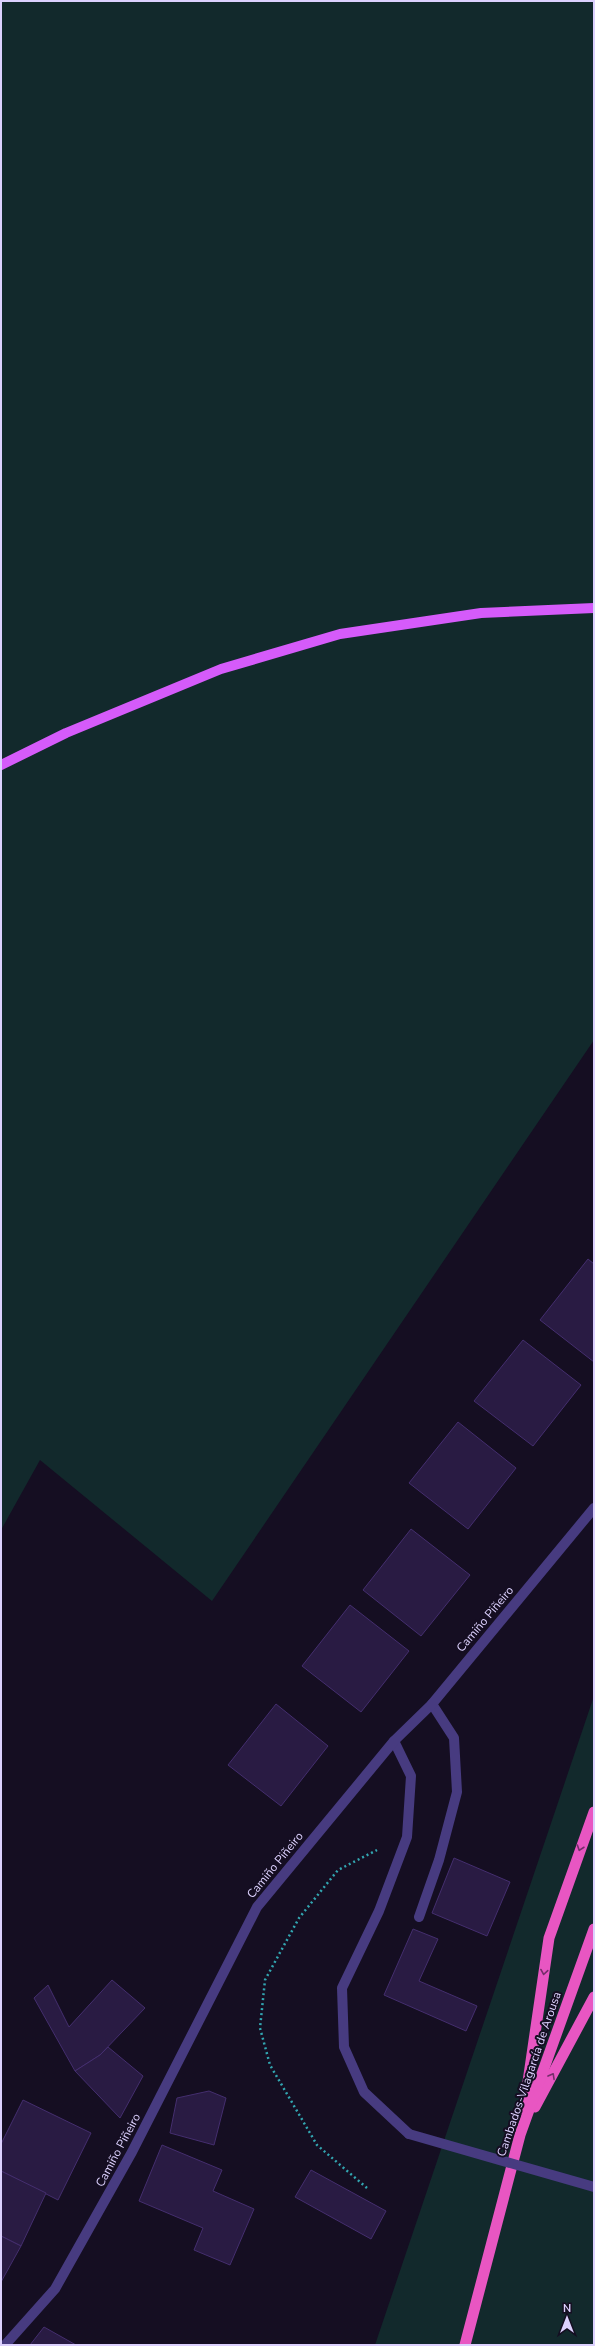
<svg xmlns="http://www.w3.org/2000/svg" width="595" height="2346" font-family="'Nunito Sans',sans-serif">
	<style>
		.green { fill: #12292c }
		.building { fill: #291b43; stroke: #442e6e }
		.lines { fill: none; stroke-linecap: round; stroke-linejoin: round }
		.path { stroke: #32a6b1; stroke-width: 2.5; stroke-dasharray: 2 3; stroke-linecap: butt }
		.service { stroke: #473b80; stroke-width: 10 }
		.minor { stroke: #473b80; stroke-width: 10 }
		.primary { stroke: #d55bfa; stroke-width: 10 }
		.trunk { stroke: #e856c2; stroke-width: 11 }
		.minor-bridge { stroke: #473b80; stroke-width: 10 }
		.oneway { stroke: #742e6a }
		.labels { text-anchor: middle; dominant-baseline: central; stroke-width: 4; stroke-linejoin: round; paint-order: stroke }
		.street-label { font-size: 12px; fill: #dcd1fe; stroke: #150e22 }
	</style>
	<rect width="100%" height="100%" fill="#150e22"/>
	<g class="green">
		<polygon points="1,1 594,1 594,1040 212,1601 40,1460 1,1530"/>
		<polygon points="594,1696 594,2345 375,2345"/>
	</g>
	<g class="building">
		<polygon points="588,1259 594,1264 594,1362 540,1320"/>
		<polygon points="523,1340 581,1385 533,1446 474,1401"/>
		<polygon points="458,1422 516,1468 468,1529 409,1483"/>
		<polygon points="411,1529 470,1575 421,1636 363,1590"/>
		<polygon points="350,1605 409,1651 361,1712 302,1666"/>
		<polygon points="276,1704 328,1746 281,1806 228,1765"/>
		<polygon points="454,1858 510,1882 487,1936 432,1913"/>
		<polygon points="413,1929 438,1939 419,1981 477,2006 466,2031 384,1995"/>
		<polygon points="112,1980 145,2008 100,2055 75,2071 34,1998 48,1985 69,2027"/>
		<polygon points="108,2047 143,2076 120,2118 75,2071 100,2055"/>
		<polygon points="209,2091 226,2098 214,2145 170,2133 177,2098"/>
		<polygon points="23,2100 91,2133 58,2200 1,2171 1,2144"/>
		<polygon points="162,2145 222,2170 213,2191 254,2209 230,2265 194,2250 203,2228 139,2201"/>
		<polygon points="311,2170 386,2211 371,2239 295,2197"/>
		<polygon points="1,2171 46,2193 21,2246 1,2236"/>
		<polygon points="1,2236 21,2246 1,2282"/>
		<polygon points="44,2327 76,2345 30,2345"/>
	</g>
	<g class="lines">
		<g class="path">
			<polyline points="367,2188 317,2145 270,2065 260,2028 265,1980 299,1918 338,1870 377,1850"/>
			<polyline points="594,2345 594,2344"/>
		</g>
		<polyline class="service" points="419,1917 439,1860 457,1792 454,1738 432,1704"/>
		<g class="minor">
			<polyline points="394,1741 411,1776 407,1837 379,1911 342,1988 344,2047 364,2092 409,2134"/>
			<polyline points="5,2345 55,2289 132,2152 257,1907 394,1741 432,1704 594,1508"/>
		</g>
		<polyline class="primary" points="1,765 66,733 221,669 340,634 481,613 594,608"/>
		<g class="trunk">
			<polyline points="535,2107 594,1997"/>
			<polyline points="524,2109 549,1938 594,1812"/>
			<polyline points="465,2345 520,2135 594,1929"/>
		</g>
		<polyline class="minor-bridge" points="409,2134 594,2187"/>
	</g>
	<defs><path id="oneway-chevron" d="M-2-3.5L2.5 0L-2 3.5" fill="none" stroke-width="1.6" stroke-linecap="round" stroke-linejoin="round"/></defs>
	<g class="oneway">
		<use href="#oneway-chevron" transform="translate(580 1848) rotate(109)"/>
		<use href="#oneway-chevron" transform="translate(544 1972) rotate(99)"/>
		<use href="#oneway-chevron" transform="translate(552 2076) rotate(-61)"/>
	</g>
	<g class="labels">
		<g class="street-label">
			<text transform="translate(485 1619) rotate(-50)">Camiño Piñeiro</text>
			<text transform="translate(275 1865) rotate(-51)">Camiño Piñeiro</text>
			<text transform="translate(529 2074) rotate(-71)">Cambados-Vilagarcía de Arousa</text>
			<text transform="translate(118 2150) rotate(-62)">Camiño Piñeiro</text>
		</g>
	</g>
	<rect width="595" height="2346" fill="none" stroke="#dcd1fe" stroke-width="4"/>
	<g transform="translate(567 2318)" stroke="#150e22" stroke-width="3" paint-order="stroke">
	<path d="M0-3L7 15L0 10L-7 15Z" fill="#dcd1fe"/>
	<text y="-6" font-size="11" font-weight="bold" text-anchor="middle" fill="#dcd1fe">N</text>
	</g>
</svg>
